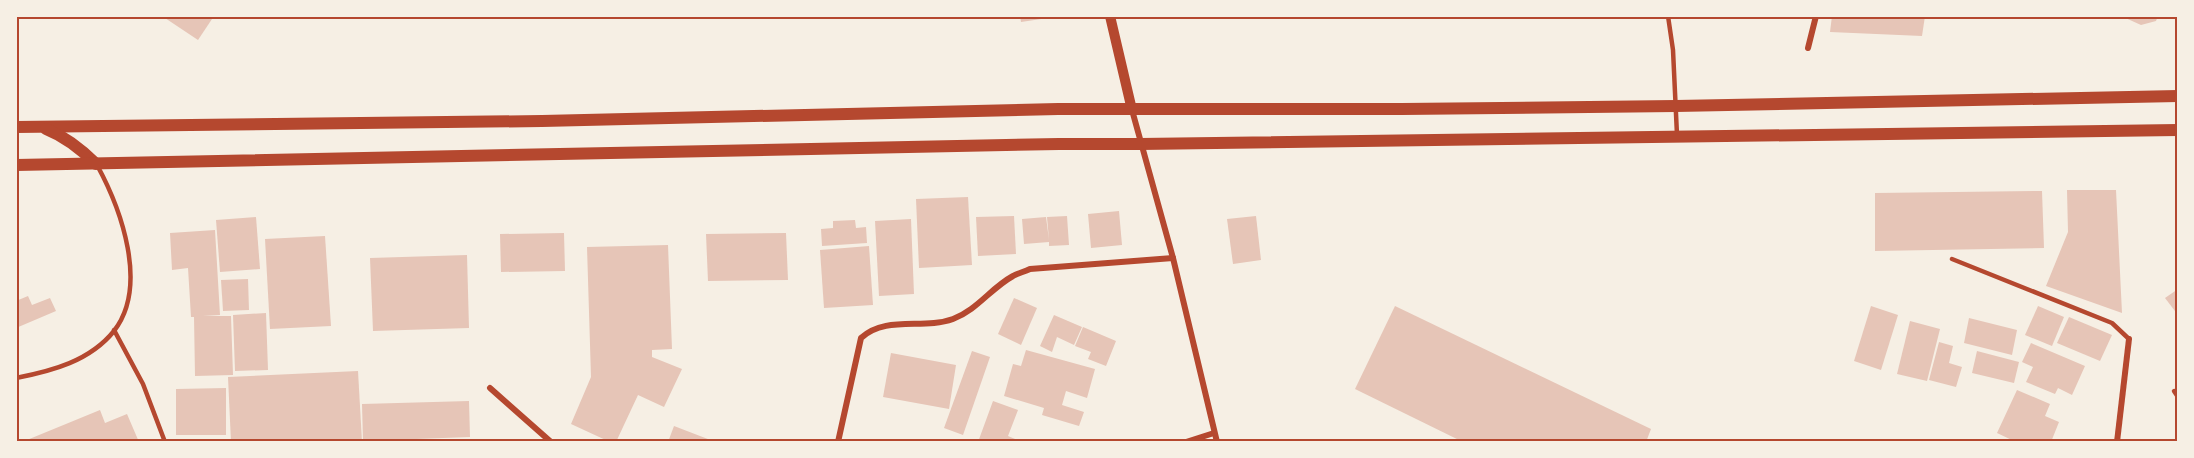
<svg xmlns="http://www.w3.org/2000/svg" width="2194" height="458" font-family="Mulish,sans-serif">
	<style>
		.building { fill: #e6c5b7 }
		.lines { fill: none; stroke-linecap: round; stroke-linejoin: round }
		.service { stroke: #b5482f; stroke-width: 4.5 }
		.minor { stroke: #b5482f; stroke-width: 6 }
		.tertiary { stroke: #b5482f; stroke-width: 10 }
		.secondary { stroke: #b5482f; stroke-width: 12 }
		.neatline { fill: none; stroke: #b5482f; stroke-width: 2 }
	</style>
	<rect width="100%" height="100%" fill="#f6efe4"/>
	<g class="building">
		<polygon points="162,16 214,16 198,40"/>
		<polygon points="1020,16 1048,16 1048,18 1021,22"/>
		<polygon points="1832,16 1925,16 1922,36 1830,32"/>
		<polygon points="2121,16 2158,16 2156,21 2141,25"/>
		<polygon points="2067,190 2116,190 2122,313 2046,286 2068,232"/>
		<polygon points="2042,191 2044,248 1875,251 1875,193"/>
		<polygon points="968,197 972,265 919,268 916,199"/>
		<polygon points="1119,211 1122,245 1091,248 1088,214"/>
		<polygon points="1014,216 1016,254 978,256 976,217"/>
		<polygon points="1067,216 1069,245 1049,246 1049,242 1024,244 1022,219 1046,217 1049,240 1047,217"/>
		<polygon points="1256,216 1261,260 1233,264 1227,219"/>
		<polygon points="256,217 260,269 220,272 216,220"/>
		<polygon points="911,219 914,294 879,296 875,221"/>
		<polygon points="855,220 856,228 866,227 867,243 822,246 821,229 833,228 833,221"/>
		<polygon points="215,230 220,315 203,316 231,316 233,375 195,376 194,317 191,317 188,268 172,270 170,233"/>
		<polygon points="564,233 565,271 501,272 500,234"/>
		<polygon points="786,233 788,280 708,281 706,234"/>
		<polygon points="325,236 331,326 270,329 265,239"/>
		<polygon points="668,245 672,349 652,350 652,357 682,369 664,407 638,395 616,442 610,442 571,424 591,377 587,247"/>
		<polygon points="869,246 873,305 824,308 820,250"/>
		<polygon points="467,255 469,328 373,331 370,258"/>
		<polygon points="248,279 249,310 223,311 221,280"/>
		<polygon points="2178,289 2178,315 2165,298"/>
		<polygon points="28,296 32,305 50,298 56,311 16,328 16,301"/>
		<polygon points="1014,298 1037,308 1021,345 998,334"/>
		<polygon points="1395,306 1651,429 1646,442 1463,442 1355,389"/>
		<polygon points="1871,306 1898,315 1881,370 1854,361"/>
		<polygon points="2038,306 2064,317 2052,346 2025,335"/>
		<polygon points="266,313 268,370 235,371 233,315"/>
		<polygon points="1054,315 1082,327 1074,345 1057,337 1052,352 1040,346"/>
		<polygon points="2069,317 2112,335 2100,361 2057,343"/>
		<polygon points="1969,318 2017,330 2012,355 1964,343"/>
		<polygon points="1910,321 1940,329 1927,381 1897,374"/>
		<polygon points="1083,327 1116,341 1106,366 1088,359 1091,352 1075,346"/>
		<polygon points="1939,342 1953,346 1949,363 1962,367 1956,387 1929,380"/>
		<polygon points="2031,343 2085,366 2072,395 2058,388 2055,394 2026,382 2033,367 2022,362"/>
		<polygon points="1026,350 1095,369 1087,398 1066,391 1062,405 1084,412 1079,426 1042,415 1044,408 1004,396 1013,364 1021,366"/>
		<polygon points="972,351 990,357 963,435 944,428"/>
		<polygon points="1977,351 2019,362 2014,383 1972,373"/>
		<polygon points="891,353 956,365 949,409 883,397"/>
		<polygon points="358,371 362,442 231,442 228,377"/>
		<polygon points="226,388 226,435 176,435 176,389"/>
		<polygon points="2017,390 2050,404 2045,416 2059,422 2051,442 2016,442 1997,433"/>
		<polygon points="469,401 470,437 363,441 362,404"/>
		<polygon points="993,401 1018,410 1008,436 1022,442 978,442"/>
		<polygon points="100,410 105,423 127,414 139,442 22,442"/>
		<polygon points="674,426 713,441 713,442 668,442"/>
	</g>
	<g class="lines">
		<g class="service">
			<polyline points="1668,16 1673,50 1677,135"/>
			<polyline points="1952,259 2112,323 2129,339"/>
			<polyline points="114,330 143,384 165,442"/>
			<path d="M16,378C52,371 90,361 114,331C149,286 121,209 97,165"/>
			<polyline points="2174,391 2178,397"/>
		</g>
		<g class="minor">
			<polyline points="1808,48 1816,16"/>
			<polyline points="1132,110 1173,258 1217,442"/>
			<polyline points="490,388 551,442"/>
			<path d="M838,442L861,338C886,315 923,330 953,319C977,310 991,288 1013,276C1018,273 1024,272 1030,269L1173,258"/>
			<polyline points="1186,442 1214,433"/>
			<polyline points="2117,442 2129,339"/>
		</g>
		<polyline class="tertiary" points="1110,16 1132,110"/>
		<g class="secondary">
			<polyline points="16,127 542,121 1058,109 1402,109 1676,106 2178,96"/>
			<path d="M46,129C66,137 81,149 96,164"/>
			<polyline points="16,165 1059,144 1140,144 2178,130"/>
		</g>
	</g>
	<rect width="2194" height="458" fill="none" stroke="#f6efe4" stroke-width="36"/>
	<rect x="18" y="18" width="2158" height="422" class="neatline"/>
</svg>
